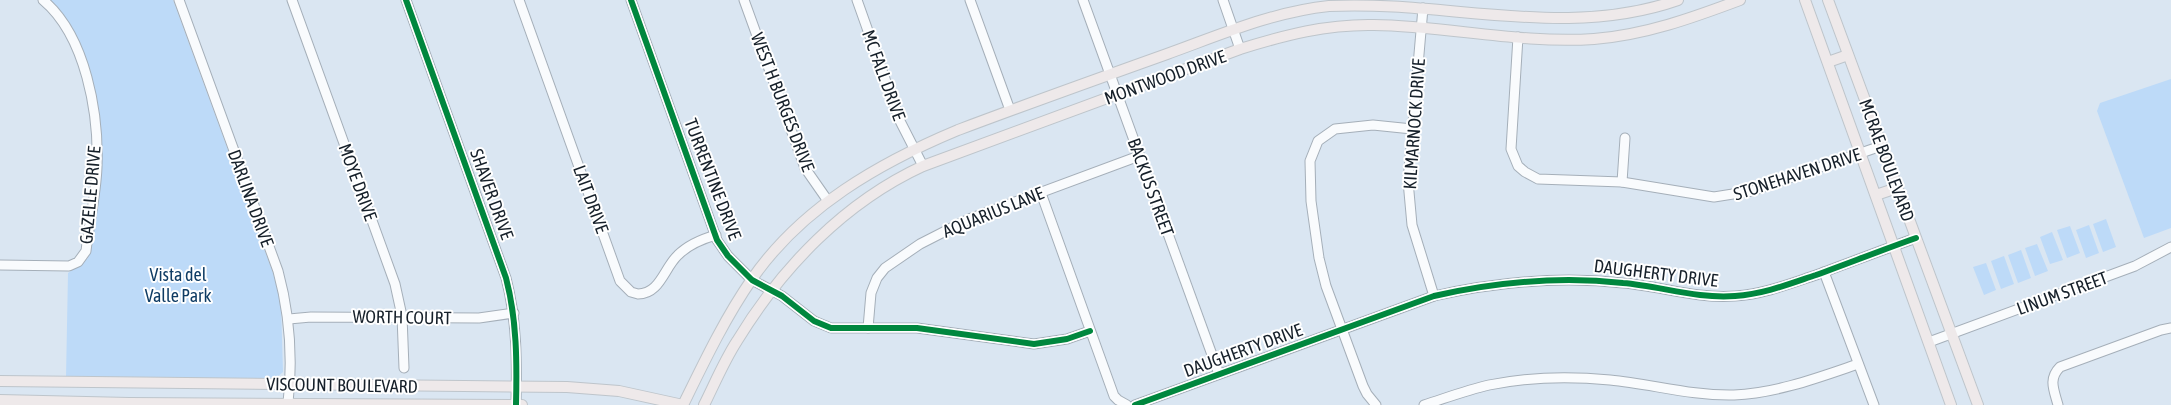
<svg xmlns="http://www.w3.org/2000/svg" width="2171" height="405" font-family="'Asap Condensed',sans-serif">
	<style>
		.green { fill: #bddaf8 }
		.lines { fill: none; stroke-linecap: round; stroke-linejoin: round }
		.minor-casing { stroke: #a5afb9; stroke-width: 11 }
		.major-casing { stroke: #bec5cb; stroke-width: 12 }
		.minor { stroke: #f9fbfd; stroke-width: 9 }
		.major { stroke: #eee9ea; stroke-width: 10 }
		.cycleway-casing { stroke: #fff; stroke-width: 9 }
		.cycleway { stroke: #00873e; stroke-width: 6 }
		.labels { text-anchor: middle; dominant-baseline: central; stroke-width: 4; stroke-linejoin: round; paint-order: stroke }
		.street-label { font-size: 18px; fill: #16202a; stroke: #fff }
		.park-label { font-size: 18px; fill: #0f3c64; stroke: #fff }
	</style>
	<rect width="100%" height="100%" fill="#dae6f2"/>
	<g class="green">
		<polygon points="50,0 173,0 273,273 281,304 283,372 274,380 66,377 68,273 88,258 101,170 91,76 72,27"/>
		<polygon points="2171,79 2171,228 2144,238 2097,111 2100,103"/>
		<polygon points="2106,219 2116,247 2103,252 2093,224"/>
		<polygon points="2089,225 2099,253 2086,258 2076,230"/>
		<polygon points="2070,226 2080,253 2067,258 2057,230"/>
		<polygon points="2052,232 2063,260 2050,264 2040,237"/>
		<polygon points="2037,244 2048,271 2035,276 2025,248"/>
		<polygon points="2021,250 2031,278 2018,283 2008,255"/>
		<polygon points="2004,256 2014,284 2001,289 1991,261"/>
		<polygon points="1986,263 1996,290 1984,295 1973,267"/>
	</g>
	<g class="lines">
		<defs>
			<g id="minor">
				<path d="M179,0L278,271C290,315 293,357 288,403"/>
				<polyline points="292,0 395,284 402,316 404,368"/>
				<path d="M406,0L506,278C517,320 517,362 516,405"/>
				<path d="M519,0L620,281L631,292L638,294C660,294 664,268 678,255C688,245 702,239 716,235"/>
				<polyline points="631,0 717,240 728,256 752,280 782,296 814,321 831,328 917,328 1034,344 1067,339 1090,331"/>
				<polyline points="744,0 805,168 828,201"/>
				<polyline points="857,0 900,121 923,166"/>
				<polyline points="970,0 1010,110"/>
				<polyline points="1083,0 1219,374"/>
				<polyline points="1223,0 1240,49"/>
				<polyline points="1423,8 1408,181 1412,225 1434,296"/>
				<polyline points="1518,37 1511,149 1518,166 1525,172 1538,179 1622,182 1714,197 1752,191 1881,146"/>
				<polyline points="1622,182 1625,138"/>
				<polyline points="1041,193 1114,396 1118,400 1127,405"/>
				<path d="M0,265L69,266L78,262L86,251C89,224 96,195 97,167C99,114 86,36 43,0"/>
				<polyline points="1824,272 1874,405"/>
				<polyline points="289,319 311,317 479,318 514,313"/>
				<polyline points="868,328 871,293 877,278 885,268 920,244 969,219 1139,156"/>
				<polyline points="1929,342 2135,266 2171,247"/>
				<path d="M1135,405L1434,296C1496,282 1559,276 1623,283C1660,286 1697,299 1735,296C1764,294 1789,284 1816,275C1849,263 1882,250 1916,238"/>
				<polyline points="1376,405 1367,394 1363,386 1326,286 1319,258 1311,201 1310,161 1318,141 1335,129 1373,125 1412,129"/>
				<path d="M1424,405C1446,398 1467,390 1489,385C1528,377 1570,376 1610,380C1652,384 1691,396 1734,395C1777,393 1817,378 1858,364"/>
				<path d="M2058,405C2054,390 2048,379 2060,367L2161,330L2171,328"/>
			</g>
			<g id="major">
				<polyline points="1805,0 1951,405"/>
				<polyline points="1828,0 1978,405"/>
				<polyline points="1828,62 1848,55"/>
				<polyline points="1876,195 1897,188"/>
				<polyline points="0,381 567,387 619,391 683,405"/>
				<polyline points="0,400 129,403 522,405"/>
				<path d="M683,405C704,362 725,318 752,279C802,207 879,163 958,130C1027,104 1097,79 1167,54C1220,35 1272,12 1329,6C1446,0 1564,40 1678,0"/>
				<path d="M704,405C715,383 724,361 737,341C782,267 845,202 923,166L1240,49C1285,35 1327,24 1374,25C1447,26 1520,44 1594,39C1645,35 1692,18 1740,0"/>
			</g>
		</defs>
		<use href="#minor" class="minor-casing"/>
		<use href="#major" class="major-casing"/>
		<use href="#minor" class="minor"/>
		<use href="#major" class="major"/>
		<defs>
			<g id="cycleway">
				<path d="M406,0L506,278C517,320 517,362 516,405"/>
				<polyline points="631,0 717,240 728,256 752,280 782,296 814,321 831,328 917,328 1034,344 1067,339 1090,331"/>
				<path d="M1135,405L1434,296C1496,282 1559,276 1623,283C1660,286 1697,299 1735,296C1764,294 1789,284 1816,275C1849,263 1882,250 1916,238"/>
			</g>
		</defs>
		<use href="#cycleway" class="cycleway-casing"/>
		<use href="#cycleway" class="cycleway"/>
	</g>
	<g class="labels">
		<g class="street-label">
			<text transform="translate(884 75) rotate(70)">MC FALL DRIVE</text>
			<text transform="translate(1165 77) rotate(-20)">MONTWOOD DRIVE</text>
			<text transform="translate(783 102) rotate(69)">WEST H BURGES DRIVE</text>
			<text transform="translate(1414 124) rotate(-86)">KILMARNOCK DRIVE</text>
			<text transform="translate(1887 160) rotate(70)">MCRAE BOULEVARD</text>
			<text transform="translate(1797 174) rotate(-18)">STONEHAVEN DRIVE</text>
			<text transform="translate(713 179) rotate(69)">TURRENTINE DRIVE</text>
			<text transform="translate(358 182) rotate(70)">MOYE DRIVE</text>
			<text transform="translate(1151 187) rotate(70)">BACKUS STREET</text>
			<text transform="translate(492 194) rotate(70)">SHAVER DRIVE</text>
			<text transform="translate(90 195) rotate(-85)">GAZELLE DRIVE</text>
			<text transform="translate(251 198) rotate(70)">DARLINA DRIVE</text>
			<text transform="translate(591 199) rotate(70)">LAIT DRIVE</text>
			<text transform="translate(993 212) rotate(-22)">AQUARIUS LANE</text>
			<text transform="translate(1656 273) rotate(7)">DAUGHERTY DRIVE</text>
			<text transform="translate(2062 293) rotate(-20)">LINUM STREET</text>
			<text transform="translate(402 317) rotate(1)">WORTH COURT</text>
			<text transform="translate(1243 350) rotate(-20)">DAUGHERTY DRIVE</text>
			<text transform="translate(342 385) rotate(1)">VISCOUNT BOULEVARD</text>
		</g>
		<g class="park-label">
			<text x="178" y="274">Vista del<tspan x="178" dy="21">Valle Park</tspan></text>
		</g>
	</g>
</svg>
